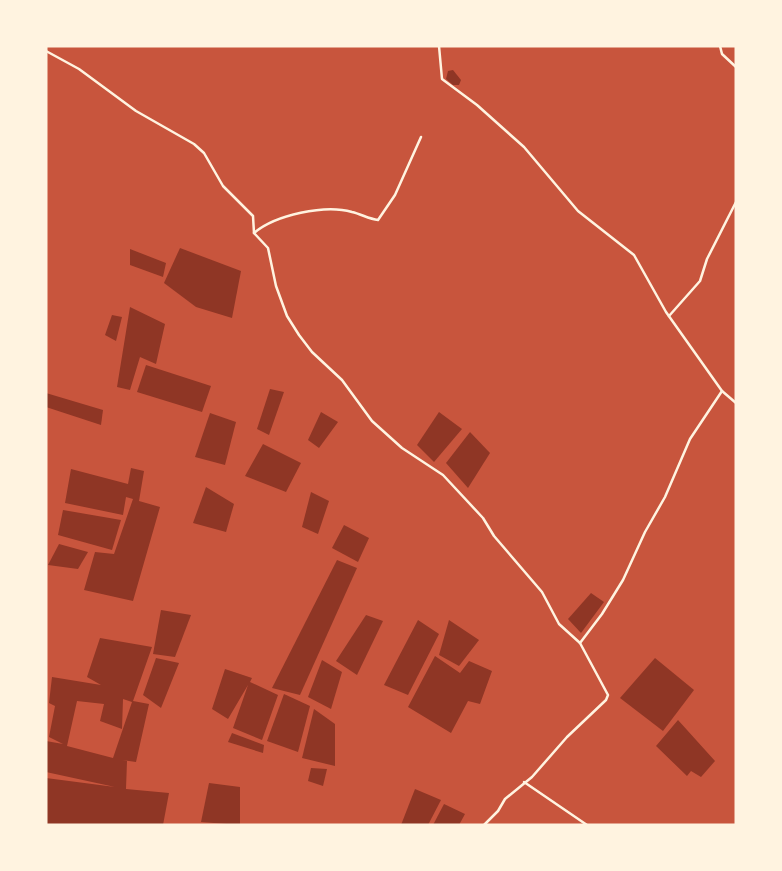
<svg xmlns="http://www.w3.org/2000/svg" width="782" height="871" font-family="Ubuntu,sans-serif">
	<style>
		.water { fill: #8f3625; fill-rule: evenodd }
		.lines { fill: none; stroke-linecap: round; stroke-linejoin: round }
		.minor { stroke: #fff3e0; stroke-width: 2.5 }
	</style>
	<rect width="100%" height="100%" fill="#c8553d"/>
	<g class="water">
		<polygon points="453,70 461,80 459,85 453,85 446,79 448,71"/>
		<polygon points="180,248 241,271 232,318 196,307 164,283"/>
		<polygon points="130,249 166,263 163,277 130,265"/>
		<polygon points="130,307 165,324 156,364 140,357 130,390 117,387"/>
		<polygon points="112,315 122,317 116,341 105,335"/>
		<polygon points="146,365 211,386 202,412 137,392"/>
		<polygon points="270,389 284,392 269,435 257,429"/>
		<polygon points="46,393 103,410 101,425 46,407"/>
		<polygon points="321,412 338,422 319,448 308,440"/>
		<polygon points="439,412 462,429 434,462 417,445"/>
		<polygon points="210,413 236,422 225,465 195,457"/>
		<polygon points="470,432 490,453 468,488 446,463"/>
		<polygon points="263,444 301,463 286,492 245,476"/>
		<polygon points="131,468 144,471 139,501 160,507 133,601 84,590 95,552 114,554 133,499 126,497 123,515 65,503 71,469 128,484"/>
		<polygon points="206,487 234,504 226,532 193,523"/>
		<polygon points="311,492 329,501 318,534 302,527"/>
		<polygon points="63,510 121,520 112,550 58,535"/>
		<polygon points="344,525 369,538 358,562 332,548"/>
		<polygon points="59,544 88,552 78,569 48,565"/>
		<polygon points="337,560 357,568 300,695 272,688"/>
		<polygon points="591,593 604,602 581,633 568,619"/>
		<polygon points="161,610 191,615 175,657 153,654"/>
		<polygon points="366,615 383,621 357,675 336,661"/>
		<polygon points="418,620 439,634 408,695 384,685"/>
		<polygon points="449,620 479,640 459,666 439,655"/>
		<path d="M100,638L152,647L133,701L149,704L136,762L122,760L127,761L126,789L169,793L163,825H46V778L115,787L46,772V741L63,744L49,737L55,706L49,703L52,677L101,685L87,677ZM123,699L132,702L113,758L67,746L77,701L104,704L100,721L122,729Z"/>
		<polygon points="435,656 460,673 469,661 492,671 480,704 468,701 451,733 408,707"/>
		<polygon points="156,658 179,663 161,708 143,695"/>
		<polygon points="655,658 694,690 663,731 620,698"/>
		<polygon points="322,660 342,672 331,709 308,697"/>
		<polygon points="225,669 252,678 250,682 278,695 262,740 233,728 248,685 228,719 212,709"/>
		<polygon points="284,694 310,706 298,752 267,741"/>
		<polygon points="314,709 335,724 335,766 302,758"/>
		<polygon points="678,720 715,761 701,777 691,771 687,776 656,746"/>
		<polygon points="232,733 264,745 263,753 228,742"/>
		<polygon points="311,768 327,769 323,786 308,781"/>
		<polygon points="209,783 240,787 240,825 201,822"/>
		<polygon points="415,789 441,800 428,825 401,825"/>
		<polygon points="444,804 465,814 459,825 433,825"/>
	</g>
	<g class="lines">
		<g class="minor">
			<polyline points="439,46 442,79 477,105 524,147 578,211 634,255 666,312 722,391 736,403"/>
			<polyline points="720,46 722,54 736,67"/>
			<polyline points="46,51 79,69 136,111 194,144 204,153 223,186 253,216 254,233 268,248 276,286 287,316 299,335 312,352 342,380 372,421 402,448 443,475 483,518 494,536 542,592 559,624 580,643 608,695 606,700 567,737 532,777 505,799 498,811 484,825"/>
			<path d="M254,233C275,215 325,204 352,212C361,214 369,219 378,220L395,195L421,137"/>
			<polyline points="669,316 700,281 707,259 736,202"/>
			<polyline points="580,643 602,614 623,580 645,532 665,497 690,439 722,391"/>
			<polyline points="524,782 587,825"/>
		</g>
	</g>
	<rect width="782" height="871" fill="none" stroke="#fff3e0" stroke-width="95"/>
</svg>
